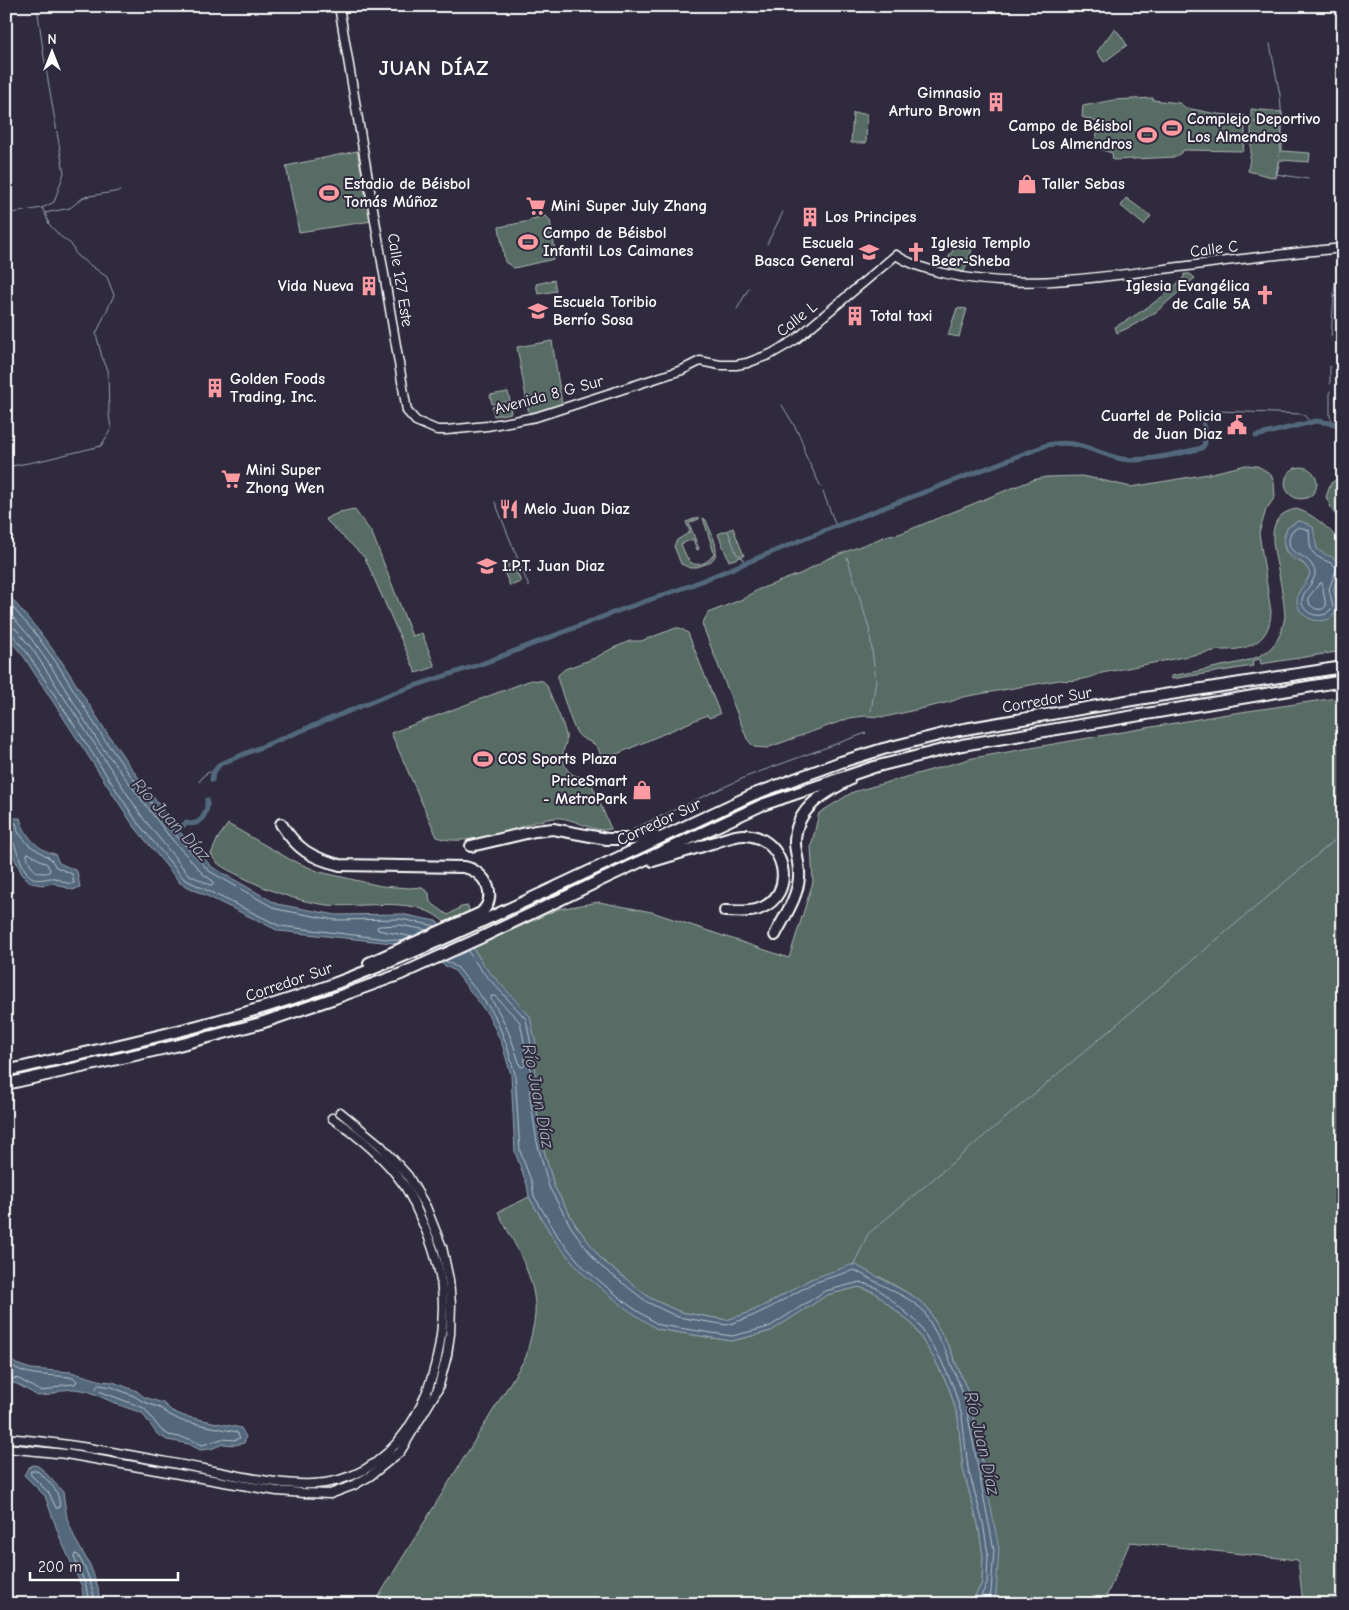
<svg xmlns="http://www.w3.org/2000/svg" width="1349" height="1610" font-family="'Comic Neue',sans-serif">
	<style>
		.green { fill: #586c66; stroke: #acb6b2; fill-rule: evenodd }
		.water { fill: #52687d; stroke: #97a4b1 }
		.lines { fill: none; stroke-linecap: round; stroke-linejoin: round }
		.shore { stroke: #bac3cb; stroke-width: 1 }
		.stream { stroke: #97a4b1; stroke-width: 1 }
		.canal { stroke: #52687d; stroke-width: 5 }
		.secondary-casing { stroke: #fff; stroke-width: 11 }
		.highway-casing { stroke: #fff; stroke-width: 14 }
		.secondary { stroke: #2f2a3d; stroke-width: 8 }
		.highway { stroke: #2f2a3d; stroke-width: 10 }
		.labels { text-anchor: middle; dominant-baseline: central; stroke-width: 4; stroke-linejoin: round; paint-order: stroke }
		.poi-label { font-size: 16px; font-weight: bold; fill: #fff; stroke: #2f2a3d; text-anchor: start }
		.street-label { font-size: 16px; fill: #fff; stroke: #2f2a3d }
		.water-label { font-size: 18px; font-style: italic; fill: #a8b4be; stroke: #2f2a3d }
		.district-label { font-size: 21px; font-weight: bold; letter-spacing: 1px; fill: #fff; stroke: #2f2a3d }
	</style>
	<rect width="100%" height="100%" fill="#2f2a3d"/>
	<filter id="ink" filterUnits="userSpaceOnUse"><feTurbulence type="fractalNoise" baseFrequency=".02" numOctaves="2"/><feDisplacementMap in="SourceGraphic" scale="10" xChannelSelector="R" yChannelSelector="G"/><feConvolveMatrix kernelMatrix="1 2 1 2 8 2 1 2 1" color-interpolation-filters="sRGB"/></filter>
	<g filter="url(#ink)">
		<g class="green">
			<polygon points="1114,29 1119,33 1127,45 1104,62 1097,52"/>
			<polygon points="1153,98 1153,100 1179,103 1186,108 1217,114 1245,116 1245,134 1243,151 1184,150 1176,157 1113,160 1112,153 1093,147 1100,123 1082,117 1083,106 1113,100"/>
			<polygon points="1251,109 1282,112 1282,151 1310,153 1309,162 1280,160 1276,178 1248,171 1251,151"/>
			<polygon points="853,113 867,114 866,143 851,143"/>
			<polygon points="357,151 372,221 299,232 286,166"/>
			<polygon points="1126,198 1151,216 1144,225 1121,206"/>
			<polygon points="546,216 550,220 556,256 554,259 514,268 505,262 499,227 530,221 531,219"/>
			<polygon points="957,243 973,247 964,272 943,267"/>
			<path d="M1184,274H1190L1195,278L1156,312L1132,326L1117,333L1115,327C1142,312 1162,299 1184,277Z"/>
			<polygon points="554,280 556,291 538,294 536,284"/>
			<polygon points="957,308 967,309 959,337 948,335"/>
			<polygon points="552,341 562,404 529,414 517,347"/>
			<polygon points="508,392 510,401 492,404 490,395"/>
			<polygon points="510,404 511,413 494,416 492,407"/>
			<path d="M1246,465L1257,466L1263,469L1271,475L1274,482L1275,497L1266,510L1259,533L1271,612C1270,643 1247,651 1219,650L1102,673C1088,679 1074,682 1059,680L963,697L950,702L885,717L865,716L850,718L767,748L754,747L747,739L702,624L708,613L745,598L757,590L802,573L827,559L889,535L899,534L1007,490L1033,480L1046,477L1081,476L1097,479L1131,487L1208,474Z"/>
			<circle cx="1301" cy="483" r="16"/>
			<polygon points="1343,475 1343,522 1333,512 1326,497 1331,483"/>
			<polygon points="354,509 372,533 412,636 422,633 435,667 416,673 365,558 325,519 340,512"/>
			<path d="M1296,509C1311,512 1336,533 1343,547V651L1261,664L1260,659L1252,661L1253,666L1172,679L1171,676C1188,673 1205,670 1221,666C1256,660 1279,655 1285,616C1284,600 1281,585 1278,570C1273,546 1264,515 1296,509ZM1298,521L1308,524C1317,535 1312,541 1317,549C1322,556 1332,557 1338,561L1339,577L1333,590L1338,603L1307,580L1310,574C1305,559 1296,564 1288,554C1282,548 1283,534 1288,528C1290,525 1295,523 1298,521Z"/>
			<path d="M699,517V519L689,523L699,549L697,550L693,539L681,544C683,548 685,555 688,559C695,570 710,562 714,553L703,518L706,520C711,534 726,556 706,564C700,566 695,568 690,568L681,564L674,546L677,540L690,532L686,522Z"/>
			<polygon points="733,528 744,556 729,561 718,534"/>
			<polygon points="513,563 521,582 510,586 502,567"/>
			<path d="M676,628H680L688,633L720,714L709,718L707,715L601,761C600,738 586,745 577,733C570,722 563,694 558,681V675L565,669L595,658L611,649L630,641H641Z"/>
			<path d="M531,680L543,681L547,686C553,702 562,719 566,735C568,743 563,747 563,754C562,769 574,781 588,775L611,829C593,834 573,816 554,818C536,820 520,828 502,833C485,838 453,844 437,837L391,733Z"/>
			<polygon points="1343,697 1343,1604 1303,1604 1298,1560 1130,1542 1103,1604 992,1604 996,1593 987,1489 969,1395 950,1349 927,1307 913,1296 880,1277 811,1279 769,1303 748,1313 727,1320 680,1312 650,1298 602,1260 575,1224 554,1186 541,1140 535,1096 536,1045 503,988 485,967 473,948 558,909 599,902 652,912 789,958 813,882 811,847 819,813 853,792 973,758 1221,715"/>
			<path d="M228,824L291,860L320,872L381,886L410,888L421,887L429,893L430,902L448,915L461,907L468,906L470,915L447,925C419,893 364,909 327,905C296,901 267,890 240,876C229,870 216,866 211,854L218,838Z"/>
			<path d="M529,1197L555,1241L657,1329L732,1341L771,1331L827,1295L859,1287L874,1292L913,1325L935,1360L949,1388L958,1417L963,1469L978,1524L983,1555L982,1583L971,1604H374L526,1357C529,1343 534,1328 535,1314C537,1278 514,1244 498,1212Z"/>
		</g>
		<g class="water">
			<path d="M1298,521L1303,522L1313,527L1317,549C1323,555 1338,557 1341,566C1343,575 1335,581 1334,588C1333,596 1341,602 1337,610C1329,629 1298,621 1297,601C1296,590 1307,584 1310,574C1303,551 1275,563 1287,528Z"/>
			<polygon points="6,592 38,630 62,662 109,736 132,769 178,830 212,867 277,904 336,915 401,914 436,921 473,948 485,967 530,1016 536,1044 535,1096 541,1140 554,1186 575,1224 602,1260 650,1298 680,1312 727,1320 748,1313 769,1303 811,1279 854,1264 913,1296 927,1307 950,1349 969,1395 999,1549 996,1593 992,1604 971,1604 982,1583 983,1555 978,1524 963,1469 958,1417 949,1388 935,1360 913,1325 874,1292 859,1287 827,1295 771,1331 732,1341 657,1329 628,1310 582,1273 555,1241 529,1197 527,1185 515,1152 511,1075 502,1044 489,1016 455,971 413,948 392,943 279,931 180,883 133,825 24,657 6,635"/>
			<path d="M12,818H20C24,834 38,851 55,854L59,863L77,871L80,887L73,890L53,883L43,885L31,883L22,874L6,841V820Z"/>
			<polygon points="6,1354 16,1364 31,1369 71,1372 102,1381 113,1382 137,1391 144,1397 163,1403 172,1411 184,1416 241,1428 246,1437 244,1443 235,1445 223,1444 211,1449 200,1450 189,1444 167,1440 157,1434 142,1413 119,1405 88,1391 74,1389 63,1390 50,1395 38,1396 17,1384 6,1381"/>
			<polygon points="33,1465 38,1466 42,1469 63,1492 67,1518 75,1539 90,1565 98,1587 100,1604 84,1604 82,1587 60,1538 45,1496 24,1475 28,1468"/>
		</g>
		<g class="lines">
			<g class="shore">
				<path d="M1299,527L1309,530C1310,537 1309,545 1312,551C1318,561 1331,560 1337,568L1329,589L1333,607L1326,614C1320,616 1314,616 1308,612C1293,600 1310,589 1314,578C1316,574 1315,570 1313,567C1305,550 1282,558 1291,532Z"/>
				<path d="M1322,583L1326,606C1322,612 1314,609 1310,605L1308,598L1319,584Z"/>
				<polyline points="6,600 35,633 58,665 104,739 128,772 174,833 209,871 276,909 335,920 401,919 436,926"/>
				<polyline points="6,609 30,637 52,668 99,743 169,836 204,875 213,881 213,885 210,885 188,874 143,818 33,650 16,629 6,626"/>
				<polyline points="6,632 12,634 28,654 137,822 184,879 280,926 403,941"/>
				<path d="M6,824L16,823L18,832L29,845L51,859L56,867L72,874L74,883C66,885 62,880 55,878C48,877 43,881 35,879C22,874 19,853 13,842L6,840"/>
				<path d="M28,853L47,864L50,870L49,872C35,876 31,867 27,856Z"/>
				<polyline points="413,937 378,930 377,927 379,926 400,925 427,930"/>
				<polyline points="468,951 481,970 526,1019 531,1045 530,1097 537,1142 549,1187 571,1227 598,1264 647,1302 678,1317 727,1325 750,1317 771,1307 813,1283 854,1270 910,1300 923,1310 946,1351 964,1396 994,1550 991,1592 988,1604"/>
				<polyline points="446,961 458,968 480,995 494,1014 506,1043 515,1074 520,1151 532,1183 534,1196 559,1238 585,1269 630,1306 659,1325 732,1336 769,1327 825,1291 860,1282 877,1288 917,1322 940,1358 953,1386 962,1416 968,1468 983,1523 988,1554 987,1584 977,1604"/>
				<path d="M492,996H495L520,1022L525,1046V1065L523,1067L520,1066C513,1042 505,1020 491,999Z"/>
				<path d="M6,1360C21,1378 48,1374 69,1377L75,1379L77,1381L75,1384L62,1385L49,1390L40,1391L19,1379L6,1377"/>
				<polygon points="99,1385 112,1387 134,1396 142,1401 160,1408 170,1415 182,1421 237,1432 240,1438 235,1440 222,1439 202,1445 190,1439 169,1435 161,1430 144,1408 99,1391 96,1388"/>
				<path d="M31,1471H37C48,1480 62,1493 59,1508H56L49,1493L31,1475Z"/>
				<path d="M89,1604L86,1586L74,1557L75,1554L78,1555C87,1571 93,1586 95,1604"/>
			</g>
			<g class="stream">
				<polyline points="1270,44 1280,95 1282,122"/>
				<polyline points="1253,122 1282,122 1281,144 1276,174 1308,179"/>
				<polyline points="42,208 45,213 70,208 84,197 120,191"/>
				<polyline points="6,214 42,208 54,202 64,173 44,57 37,6"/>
				<polyline points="767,244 783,212"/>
				<polyline points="737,309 749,288"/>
				<polyline points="1331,336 1335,282"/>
				<polyline points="1330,384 1330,366"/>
				<polyline points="1330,391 1330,417 1343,436"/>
				<path d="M782,405C788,416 805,440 804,452L821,487"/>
				<polyline points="1217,411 1303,414 1310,422"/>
				<polyline points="6,467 39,461 101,446 111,429 109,414 108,370 102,357 96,334 114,295 107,277 77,256 71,244 60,236 49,224 45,213"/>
				<polyline points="823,492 836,526"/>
				<polyline points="495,502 529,587"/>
				<polyline points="728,531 737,555 741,555 745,564"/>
				<polyline points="847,557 869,628 876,680 871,711"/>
				<polyline points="199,782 204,775 209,772 213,773"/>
				<polyline points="633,829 748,776 866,733"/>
				<polyline points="853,1266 868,1234 1335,840 1343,838"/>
			</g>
			<g class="canal">
				<polyline points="1256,436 1316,421 1343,425"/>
				<path d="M212,780L213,773L220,764L393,693L484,663L615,612L689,586L836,526L1047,445C1078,438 1094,453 1122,459C1142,463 1182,453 1202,448L1205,443L1203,414"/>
				<path d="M174,833L186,823C201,827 208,813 207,800"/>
			</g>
			<defs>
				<g id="secondary">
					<path d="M339,6C361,141 385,276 407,411L416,421L437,430H447L487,426L536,417L682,370L700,361L720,365H736L747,363L771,354L795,340L896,255C909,264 926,269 942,273C1023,292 1106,276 1188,266C1239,259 1291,253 1343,248"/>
					<path d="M6,1438C73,1443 138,1457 204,1469C239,1476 290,1488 325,1483C408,1470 442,1380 443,1306C443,1275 434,1247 421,1219C415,1206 410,1192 401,1181C383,1156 357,1135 332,1118"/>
					<polyline points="6,1448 66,1454 218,1481 277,1491 305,1493 330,1494 354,1485 370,1476 400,1452 438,1389 447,1355 450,1334 451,1304 449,1280 442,1247 426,1207 408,1176 380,1145 340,1112"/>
				</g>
				<g id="highway">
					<path d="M281,824C297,849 311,858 340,865L464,867C485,871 499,896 481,913L369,963"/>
					<polyline points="471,846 535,831 553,829 607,839 633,839 655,836"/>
					<path d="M653,861C673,855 693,849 712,843C723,840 735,834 746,835C786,838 798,895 759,909C749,913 736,911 725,911"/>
					<path d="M775,935C784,917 797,899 799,878C800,866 796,855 795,844C794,809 823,794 849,780"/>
					<path d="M6,1071C115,1046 223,1024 328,986C402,959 474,925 545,892C614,859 683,827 752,795L841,762L883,749L959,730L1132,700L1343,667"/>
					<polyline points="6,1084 175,1046 261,1023 335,998 401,974 478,939 599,881 762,805 874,767 962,745 1343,681"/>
				</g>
			</defs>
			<use href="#secondary" class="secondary-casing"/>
			<use href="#highway" class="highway-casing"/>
			<use href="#secondary" class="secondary"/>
			<use href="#highway" class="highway"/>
		</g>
	</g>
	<defs>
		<symbol id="building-bare" viewBox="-9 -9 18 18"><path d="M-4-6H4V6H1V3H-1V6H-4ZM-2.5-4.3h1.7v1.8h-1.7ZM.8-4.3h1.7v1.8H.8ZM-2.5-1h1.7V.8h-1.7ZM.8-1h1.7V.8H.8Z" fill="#ff9aa2" stroke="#2f2a3d" stroke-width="2.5" paint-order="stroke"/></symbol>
		<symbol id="stadium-bare" viewBox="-9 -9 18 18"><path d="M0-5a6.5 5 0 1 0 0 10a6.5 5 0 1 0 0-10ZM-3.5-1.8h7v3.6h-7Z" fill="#ff9aa2" stroke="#2f2a3d" stroke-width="2.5" paint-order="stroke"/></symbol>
		<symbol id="shop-bare" viewBox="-9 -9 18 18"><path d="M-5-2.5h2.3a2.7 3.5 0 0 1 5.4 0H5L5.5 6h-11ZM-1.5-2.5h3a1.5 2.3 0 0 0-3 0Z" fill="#ff9aa2" stroke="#2f2a3d" stroke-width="2.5" paint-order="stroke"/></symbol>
		<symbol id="supermarket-bare" viewBox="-9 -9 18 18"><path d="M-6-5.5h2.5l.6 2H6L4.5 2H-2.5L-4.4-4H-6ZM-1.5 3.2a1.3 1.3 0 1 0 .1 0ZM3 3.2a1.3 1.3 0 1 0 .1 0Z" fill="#ff9aa2" stroke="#2f2a3d" stroke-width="2.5" paint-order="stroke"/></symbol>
		<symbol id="school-bare" viewBox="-9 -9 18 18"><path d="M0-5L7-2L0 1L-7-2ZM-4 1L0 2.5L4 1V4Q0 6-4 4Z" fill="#ff9aa2" stroke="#2f2a3d" stroke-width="2.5" paint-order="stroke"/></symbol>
		<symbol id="church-bare" viewBox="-9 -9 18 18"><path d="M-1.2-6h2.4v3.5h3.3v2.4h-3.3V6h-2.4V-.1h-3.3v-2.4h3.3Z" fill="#ff9aa2" stroke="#2f2a3d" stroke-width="2.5" paint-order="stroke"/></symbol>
		<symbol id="civic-bare" viewBox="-9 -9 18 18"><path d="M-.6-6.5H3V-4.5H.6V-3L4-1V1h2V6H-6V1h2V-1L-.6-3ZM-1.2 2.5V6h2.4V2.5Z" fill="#ff9aa2" stroke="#2f2a3d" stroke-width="2.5" paint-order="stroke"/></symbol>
		<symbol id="restaurant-bare" viewBox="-9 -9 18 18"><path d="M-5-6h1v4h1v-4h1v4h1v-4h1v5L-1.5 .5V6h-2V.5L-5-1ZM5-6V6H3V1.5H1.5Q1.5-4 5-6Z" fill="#ff9aa2" stroke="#2f2a3d" stroke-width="2.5" paint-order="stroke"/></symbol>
	</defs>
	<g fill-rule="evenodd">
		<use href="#building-bare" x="982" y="88" width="28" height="28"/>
		<use href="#stadium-bare" x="1158" y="114" width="28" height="28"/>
		<use href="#stadium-bare" x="1133" y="121" width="28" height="28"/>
		<use href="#shop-bare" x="1013" y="170" width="28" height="28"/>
		<use href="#stadium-bare" x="315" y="179" width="28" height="28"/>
		<use href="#supermarket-bare" x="522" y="192" width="28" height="28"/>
		<use href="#building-bare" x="796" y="203" width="28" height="28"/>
		<use href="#stadium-bare" x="514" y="228" width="28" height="28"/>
		<use href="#school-bare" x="855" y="238" width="28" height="28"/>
		<use href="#church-bare" x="902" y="238" width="28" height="28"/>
		<use href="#building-bare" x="355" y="272" width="28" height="28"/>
		<use href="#church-bare" x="1251" y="281" width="28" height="28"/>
		<use href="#school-bare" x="524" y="297" width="28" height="28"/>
		<use href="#building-bare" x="841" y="302" width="28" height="28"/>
		<use href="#building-bare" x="201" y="374" width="28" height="28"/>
		<use href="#civic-bare" x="1223" y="411" width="28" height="28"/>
		<use href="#supermarket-bare" x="217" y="465" width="28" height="28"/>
		<use href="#restaurant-bare" x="495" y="495" width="28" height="28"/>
		<use href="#school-bare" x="473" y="552" width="28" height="28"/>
		<use href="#stadium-bare" x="469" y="745" width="28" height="28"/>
		<use href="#shop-bare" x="628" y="776" width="28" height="28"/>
	</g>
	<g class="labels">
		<g class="poi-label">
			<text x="981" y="93" text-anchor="end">Gimnasio<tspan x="981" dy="18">Arturo Brown</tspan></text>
			<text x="1187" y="119">Complejo Deportivo<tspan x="1187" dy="18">Los Almendros</tspan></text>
			<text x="1132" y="126" text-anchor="end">Campo de Béisbol<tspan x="1132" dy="18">Los Almendros</tspan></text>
			<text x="344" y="184">Estadio de Béisbol<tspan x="344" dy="18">Tomás Múñoz</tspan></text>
			<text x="1042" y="184">Taller Sebas</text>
			<text x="551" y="206">Mini Super July Zhang</text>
			<text x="825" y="217">Los Principes</text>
			<text x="543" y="233">Campo de Béisbol<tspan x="543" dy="18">Infantil Los Caimanes</tspan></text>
			<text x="854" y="243" text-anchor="end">Escuela<tspan x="854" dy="18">Basca General</tspan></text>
			<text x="931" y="243">Iglesia Templo<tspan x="931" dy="18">Beer-Sheba</tspan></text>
			<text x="354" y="286" text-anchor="end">Vida Nueva</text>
			<text x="1250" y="286" text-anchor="end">Iglesia Evangélica<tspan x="1250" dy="18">de Calle 5A</tspan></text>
			<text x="553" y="302">Escuela Toribio<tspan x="553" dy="18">Berrío Sosa</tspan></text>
			<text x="870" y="316">Total taxi</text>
			<text x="230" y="379">Golden Foods<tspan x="230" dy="18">Trading, Inc.</tspan></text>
			<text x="1222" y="416" text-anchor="end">Cuartel de Policia<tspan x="1222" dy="18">de Juan Diaz</tspan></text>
			<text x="246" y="470">Mini Super<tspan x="246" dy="18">Zhong Wen</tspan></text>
			<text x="524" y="509">Melo Juan Diaz</text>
			<text x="502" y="566">I.P.T. Juan Diaz</text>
			<text x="498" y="759">COS Sports Plaza</text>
			<text x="627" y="781" text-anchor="end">PriceSmart<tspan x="627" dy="18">- MetroPark</tspan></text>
		</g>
		<g class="street-label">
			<text transform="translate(1214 249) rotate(-7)">Calle C</text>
			<text transform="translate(400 280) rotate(81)">Calle 127 Este</text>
			<text transform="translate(797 319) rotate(-38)">Calle L</text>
			<text transform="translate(549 395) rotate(-15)">Avenida 8 G Sur</text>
			<text transform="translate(1047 700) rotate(-10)">Corredor Sur</text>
			<text transform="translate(659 822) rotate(-25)">Corredor Sur</text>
			<text transform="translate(289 982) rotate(-19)">Corredor Sur</text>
		</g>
		<g class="water-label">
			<text transform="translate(171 820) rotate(47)">Río Juan Díaz</text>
			<text transform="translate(538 1096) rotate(79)">Río Juan Díaz</text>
			<text transform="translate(982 1443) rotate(77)">Río Juan Díaz</text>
		</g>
		<g class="district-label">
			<text x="434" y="68">JUAN DÍAZ</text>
		</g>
	</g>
	<rect width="1349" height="1610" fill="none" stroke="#2f2a3d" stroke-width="25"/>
	<rect x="12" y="12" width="1324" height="1585" fill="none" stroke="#fff" stroke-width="2" filter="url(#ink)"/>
	<g transform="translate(52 52)" stroke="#2f2a3d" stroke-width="4" paint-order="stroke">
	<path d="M0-4L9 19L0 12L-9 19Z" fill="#ffffff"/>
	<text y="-8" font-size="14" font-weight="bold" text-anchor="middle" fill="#ffffff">N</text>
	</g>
	<path d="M30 1572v8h148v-8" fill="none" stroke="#ffffff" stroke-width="2.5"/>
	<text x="38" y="1572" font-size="15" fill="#ffffff" stroke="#2f2a3d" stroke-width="4" paint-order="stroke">200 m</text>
</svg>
